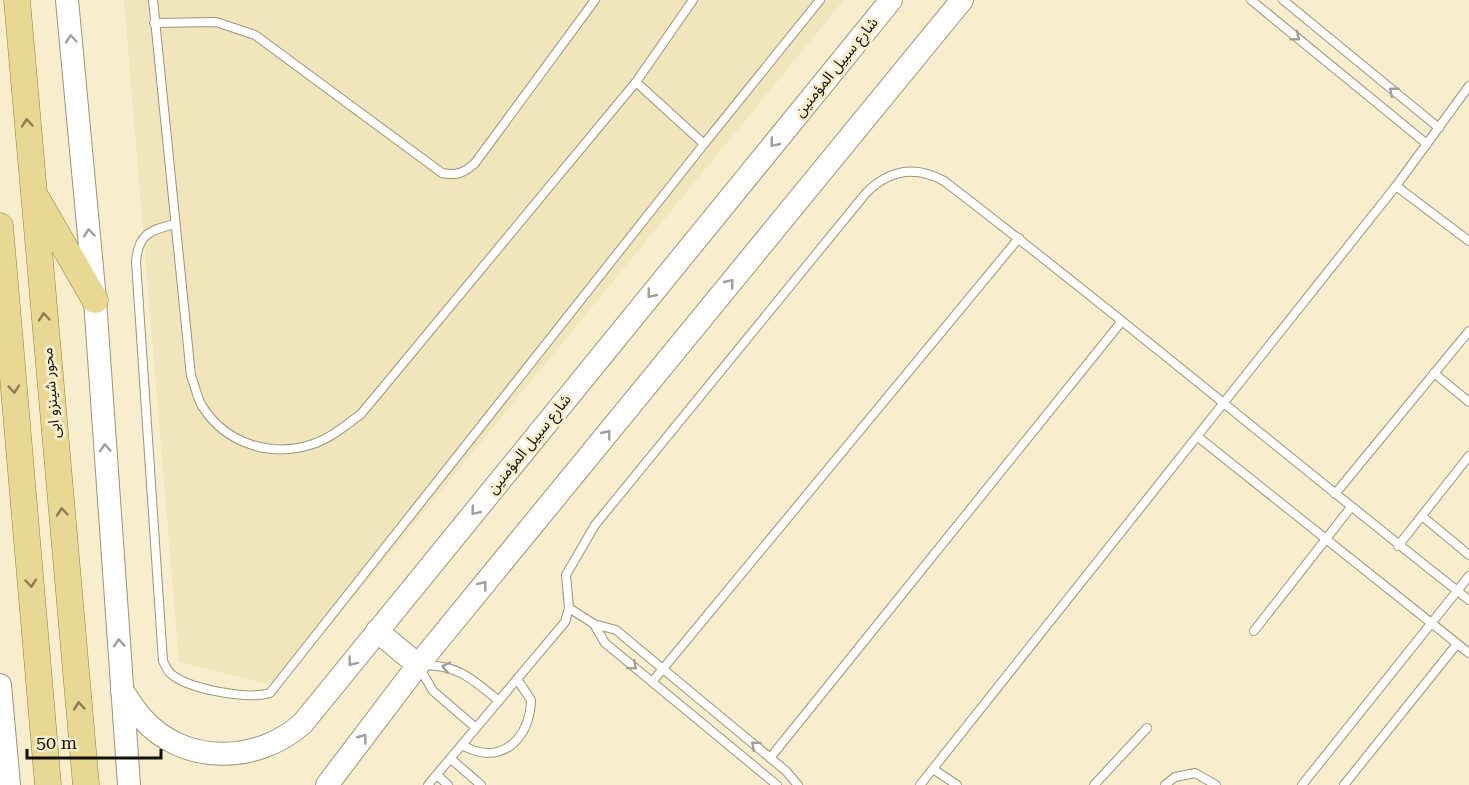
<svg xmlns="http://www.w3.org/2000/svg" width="1469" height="785" font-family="'Roboto Serif','Noto Sans Arabic',serif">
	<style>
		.built { fill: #f1e5bc }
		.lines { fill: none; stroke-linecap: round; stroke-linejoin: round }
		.lane-casing { stroke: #9d9475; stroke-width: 10 }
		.secondary-casing { stroke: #9d9475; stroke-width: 24 }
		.primary-casing { stroke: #957f33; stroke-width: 27 }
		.lane { stroke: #fff; stroke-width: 8 }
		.secondary { stroke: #fff; stroke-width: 22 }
		.primary { stroke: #e9d794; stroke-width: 26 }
		.oneway { stroke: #a09f9b }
		.oneway2 { stroke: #887d53 }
		.labels { text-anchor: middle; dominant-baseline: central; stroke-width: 6; stroke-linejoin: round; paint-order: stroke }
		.street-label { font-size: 15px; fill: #120f04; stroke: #f8eecd }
	</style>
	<rect width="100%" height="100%" fill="#f8eecd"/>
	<polygon class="built" points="124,0 844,0 280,687 179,662"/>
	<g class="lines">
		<defs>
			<g id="lane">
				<path d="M153,0L191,376C195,385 197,398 202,406C226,444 271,458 313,444C331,438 346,425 361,414L636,82L693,0"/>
				<polyline points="1251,0 1427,144"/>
				<polyline points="1283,0 1439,128"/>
				<path d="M154,23L216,22L255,35L442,173C457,176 464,173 475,163L595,0"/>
				<polyline points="704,144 820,0"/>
				<polyline points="1396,186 1469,241"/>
				<path d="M175,224C150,230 138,234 136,262L163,661C165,665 167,670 170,673C187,689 248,700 270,693L704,144L636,82"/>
				<polyline points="1434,373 1469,402"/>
				<polyline points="1198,437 1469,653"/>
				<polyline points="1335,494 1469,331"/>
				<polyline points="1422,516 1469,555"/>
				<polyline points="1398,546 1469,456"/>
				<polyline points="569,608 594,624 616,630 786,771 798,785"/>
				<polyline points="594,624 605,643 777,785"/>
				<polyline points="1254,631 1351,507"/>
				<polyline points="652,682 1019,238"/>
				<path d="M476,728L433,691L418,665C457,664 470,677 499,701"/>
				<path d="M462,745C500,767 530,740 531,700L517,679"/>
				<polyline points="770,758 1122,321"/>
				<polyline points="451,759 481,785"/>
				<polyline points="933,769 957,785"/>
				<polyline points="437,775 448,785"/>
				<path d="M428,785L565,622L569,608L566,575L595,525L866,193C889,170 915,165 944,181C1122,317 1293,462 1469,600"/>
				<polyline points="920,785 1396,186 1469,86"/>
				<polyline points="1094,785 1147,728"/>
				<polyline points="1165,785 1175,777 1195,773 1216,785"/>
				<polyline points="1302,785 1469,576"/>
				<polyline points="1344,785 1457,644"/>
			</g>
			<g id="secondary">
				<polyline points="67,0 95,300 129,785"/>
				<polyline points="377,631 418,665"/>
				<polyline points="0,685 9,785"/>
				<path d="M122,690C128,699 134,709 141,717C183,766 258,764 303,723L891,0"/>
				<polyline points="327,785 418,665 962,0"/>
			</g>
			<g id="primary">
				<polyline points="17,0 86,785"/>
				<polyline points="37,199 95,300"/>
				<polyline points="0,226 48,785"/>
			</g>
		</defs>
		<use href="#lane" class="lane-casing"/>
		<use href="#secondary" class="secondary-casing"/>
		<use href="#primary" class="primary-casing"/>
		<use href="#lane" class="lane"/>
		<use href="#secondary" class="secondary"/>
		<use href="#primary" class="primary"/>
	</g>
	<defs><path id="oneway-chevron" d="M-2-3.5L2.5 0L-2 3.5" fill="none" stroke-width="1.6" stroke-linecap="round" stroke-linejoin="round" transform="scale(1.5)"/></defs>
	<g class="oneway">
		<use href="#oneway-chevron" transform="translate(1296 37) rotate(39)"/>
		<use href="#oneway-chevron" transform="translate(71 39) rotate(-95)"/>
		<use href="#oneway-chevron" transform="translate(1393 91) rotate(-141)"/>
		<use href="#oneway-chevron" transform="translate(774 143) rotate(129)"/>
		<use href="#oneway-chevron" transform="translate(89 233) rotate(-95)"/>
		<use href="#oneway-chevron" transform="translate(730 283) rotate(-51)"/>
		<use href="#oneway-chevron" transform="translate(651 294) rotate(129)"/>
		<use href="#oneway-chevron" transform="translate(607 434) rotate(-51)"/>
		<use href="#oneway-chevron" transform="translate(105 448) rotate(-94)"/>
		<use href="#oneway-chevron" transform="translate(475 511) rotate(129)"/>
		<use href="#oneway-chevron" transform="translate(483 585) rotate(-51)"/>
		<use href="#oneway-chevron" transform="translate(119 643) rotate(-94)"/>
		<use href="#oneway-chevron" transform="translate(352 662) rotate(128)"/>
		<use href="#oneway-chevron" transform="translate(633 666) rotate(40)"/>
		<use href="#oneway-chevron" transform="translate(446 667) rotate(-167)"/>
		<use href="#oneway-chevron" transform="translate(363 738) rotate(-53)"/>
		<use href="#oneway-chevron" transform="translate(755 745) rotate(-140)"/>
	</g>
	<g class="oneway2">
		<use href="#oneway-chevron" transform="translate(27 123) rotate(-95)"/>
		<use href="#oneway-chevron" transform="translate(44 317) rotate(-95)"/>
		<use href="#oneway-chevron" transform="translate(14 389) rotate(85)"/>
		<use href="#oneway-chevron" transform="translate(62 512) rotate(-95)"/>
		<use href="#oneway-chevron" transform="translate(31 583) rotate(85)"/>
		<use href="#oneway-chevron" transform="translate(79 706) rotate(-95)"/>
	</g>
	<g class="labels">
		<g class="street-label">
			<text transform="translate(836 67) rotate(-51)">شارع سبيل المؤمنين</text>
			<text transform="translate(51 393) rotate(-95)">محور شينزو ابى</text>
			<text transform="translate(529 444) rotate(-51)">شارع سبيل المؤمنين</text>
		</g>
	</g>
	<path d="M27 749v9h134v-9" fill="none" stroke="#120f04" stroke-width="3"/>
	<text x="36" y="749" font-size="18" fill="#120f04" stroke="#f8eecd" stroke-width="4.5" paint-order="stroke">50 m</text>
</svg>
